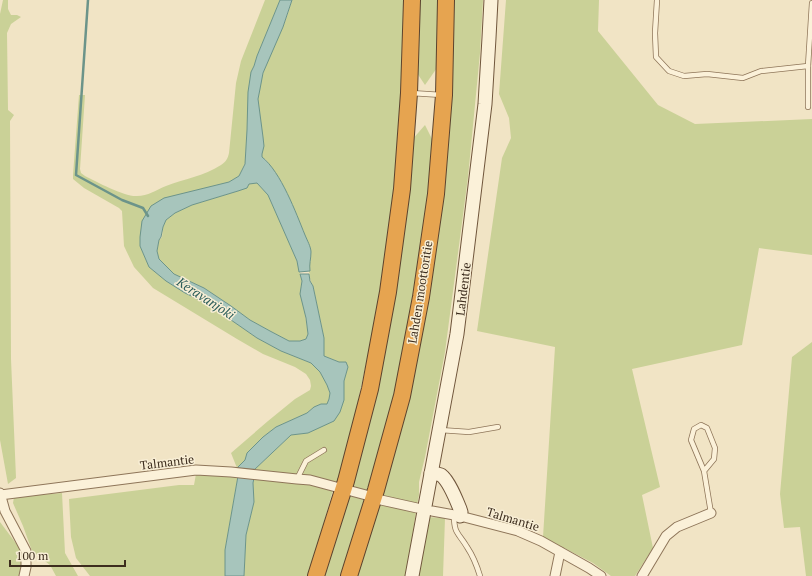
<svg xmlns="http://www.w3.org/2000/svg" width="812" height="576" font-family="'PT Serif',serif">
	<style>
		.green { fill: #cad197 }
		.water { fill: #a7c5bc; stroke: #6c948a }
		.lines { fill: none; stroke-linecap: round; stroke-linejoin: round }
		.stream { stroke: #6c948a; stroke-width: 2.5 }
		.lane-casing { stroke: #8e7559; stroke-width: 6 }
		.street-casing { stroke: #8e7559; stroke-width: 11 }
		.secondary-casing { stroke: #70563c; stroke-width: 15 }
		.highway-casing { stroke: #5c432e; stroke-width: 18 }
		.lane { stroke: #fbf1d9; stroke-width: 4.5 }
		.street { stroke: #fbf1d9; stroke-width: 9 }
		.secondary { stroke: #fbf1d9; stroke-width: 13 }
		.highway { stroke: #e6a450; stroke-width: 16 }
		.labels { text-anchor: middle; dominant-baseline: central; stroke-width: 3; stroke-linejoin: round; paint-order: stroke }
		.street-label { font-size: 12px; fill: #3d2d1e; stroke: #f8eed5 }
		.water-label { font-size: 13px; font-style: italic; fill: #2c5e5b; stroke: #f8eed5 }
	</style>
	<rect width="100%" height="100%" fill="#f1e4c5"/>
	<g class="green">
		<polygon points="3,0 8,0 8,9 11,15 17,15 21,17 11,24 7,33 8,110 14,115 10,121 11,359 16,478 8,484 0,440 0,14"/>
		<path d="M265,0H280L257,56L254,66L251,72L245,163L239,176L229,182L200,190L140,237V246L149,267L166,281L185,293L208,304L257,338L281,351L311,363L320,372L327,385L330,393L329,399L327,404H321L314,407L307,413L276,427L263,437L247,453L245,460L237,468L231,453L268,421L295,399L310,390L311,386L310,380L306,374L295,367L263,354L237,339L153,288L134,267L124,246L122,211L119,208L84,188L73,179V175L79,95H85L80,169L81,173L85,176C97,182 125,197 137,196C148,196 156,190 166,186C184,179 204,176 221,165C226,162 228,158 229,153L236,83L241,61Z"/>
		<path d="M292,0H406L403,89L394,188L384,270L372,335L354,420L337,483L254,470L291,435L308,433L344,400V381L348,367L346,362H339L324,356V338L313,286C307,276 309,263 311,252L267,161L262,157C261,151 264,146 263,139C262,126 258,113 258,99C259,76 273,50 282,29C286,20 289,10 292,0Z"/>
		<polygon points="418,0 439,0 439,65 425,85 415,70"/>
		<polygon points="454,0 483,0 480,53 468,177 445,352 425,457 419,482 419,495 417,505 383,497 413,373"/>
		<polygon points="506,0 599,0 598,31 658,105 695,124 812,119 812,255 759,248 742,345 632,369 660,487 642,495 653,548 635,576 611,576 593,563 543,537 555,347 477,331 502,158 511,138 509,118 499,94"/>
		<polygon points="425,125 435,145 411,317 397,392 368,492 352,488 411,141"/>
		<polygon points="253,183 257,183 268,195 282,226 297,261 302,281 301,286 308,334 306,339 300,341 289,341 270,331 250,320 231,306 204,288 174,274 159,259 157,251 159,240 162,237 163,227 166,220 175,213 192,205 238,191 249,184"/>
		<polygon points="812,342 812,576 806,576 800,527 784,528 780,494 792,357"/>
		<polygon points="196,474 238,476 225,550 225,576 90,576 76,558 71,537 69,499 179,485 194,485"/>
		<polygon points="254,478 307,484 333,490 309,576 244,576 246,535 254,502 253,483"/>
		<polygon points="62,493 65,553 78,576 56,576 50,565 32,551 23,526 13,503 14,497"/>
		<polygon points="347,495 364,499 353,539 340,576 322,576"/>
		<polygon points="380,503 416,512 406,576 355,576"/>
		<polygon points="426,517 445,518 443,576 416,576"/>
		<polygon points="0,522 21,550 21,567 19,576 0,576"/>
	</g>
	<g class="water">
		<path d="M280,0H292L283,27L263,73L260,89L258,99L263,137L264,146L262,154V157C281,172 296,213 305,235C307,240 311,247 311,252C311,259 309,264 310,271L299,272L297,261L268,195L257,183L249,184L247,188L238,191L192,205L175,213L166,220L163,227L161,237L159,240L157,251L159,259L174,274L204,288L231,306L250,320L270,331L289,341H300L306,339L308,334L306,318L300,294L302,281L300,274H309L310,281L313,286L324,338V356L339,362H346L348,367L344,381V400L340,412L334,421L308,433L291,435L254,470L237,468L245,460L247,453L263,437L276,427L307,413L314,407L321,404H327L329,399L330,393L327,385L320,372L311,363L281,351L257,338L208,304L185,293L166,281L149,267L140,246V237L142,221L151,206L164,198L229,182L239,176L245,164L247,130L248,92L251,72L254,66L257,56Z"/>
		<polygon points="238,476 254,478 253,483 254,502 246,535 244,576 225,576 225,550"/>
	</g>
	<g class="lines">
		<polyline class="stream" points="88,0 76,175 122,200 143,208 148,216"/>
		<defs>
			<g id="lane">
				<polyline points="657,0 655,33 656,57 669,71 684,76 707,74 743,78 761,71 808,66"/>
				<polyline points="411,93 442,95"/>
				<polyline points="808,107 808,66 812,3"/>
				<polyline points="440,430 469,432 498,427"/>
				<polyline points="704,471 714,459 715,448 707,428 701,425 694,429 691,440 704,471 711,513"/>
				<polyline points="297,479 306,461 324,450"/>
				<path d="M454,515C454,534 458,532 467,547C473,556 477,566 480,576"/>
			</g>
			<g id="street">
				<polyline points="351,491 366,495"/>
				<polyline points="0,493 5,511 26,551 26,567 24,576"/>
				<polyline points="0,495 196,470 231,472 297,479 310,480 336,487"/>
				<polyline points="381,500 417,508"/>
				<polyline points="432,511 460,516 518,531 541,541 589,568 601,576"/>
				<polyline points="555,576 560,552"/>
				<polyline points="642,576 666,536 677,527 711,513"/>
			</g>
			<g id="secondary">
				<path d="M431,473C434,473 438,474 441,475C449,481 456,499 460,509L461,512L460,516"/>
				<polyline points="412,576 457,334 485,104 489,38 491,0"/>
			</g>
			<g id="highway">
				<polyline points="316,576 346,481 370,389 388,292 402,189 409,93 412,0"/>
				<polyline points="349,576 376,490 402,396 421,297 436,194 444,95 446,0"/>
			</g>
		</defs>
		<use href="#lane" class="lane-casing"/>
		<use href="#street" class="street-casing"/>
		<use href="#secondary" class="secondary-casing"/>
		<use href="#highway" class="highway-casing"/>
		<use href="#lane" class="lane"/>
		<use href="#street" class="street"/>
		<use href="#secondary" class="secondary"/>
		<use href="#highway" class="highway"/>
	</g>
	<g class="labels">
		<g class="street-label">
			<text transform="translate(463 289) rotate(-83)">Lahdentie</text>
			<text transform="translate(420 292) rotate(-81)">Lahden moottoritie</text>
			<text transform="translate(167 462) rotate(-7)">Talmantie</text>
			<text transform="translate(513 519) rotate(17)">Talmantie</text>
		</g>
		<g class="water-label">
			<text transform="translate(206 298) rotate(33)">Keravanjoki</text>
		</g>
	</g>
	<path d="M10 560v6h115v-6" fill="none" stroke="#3d2d1e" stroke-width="2"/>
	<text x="16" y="560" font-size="12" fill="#3d2d1e" stroke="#f8eed5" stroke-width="3" paint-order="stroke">100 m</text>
</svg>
